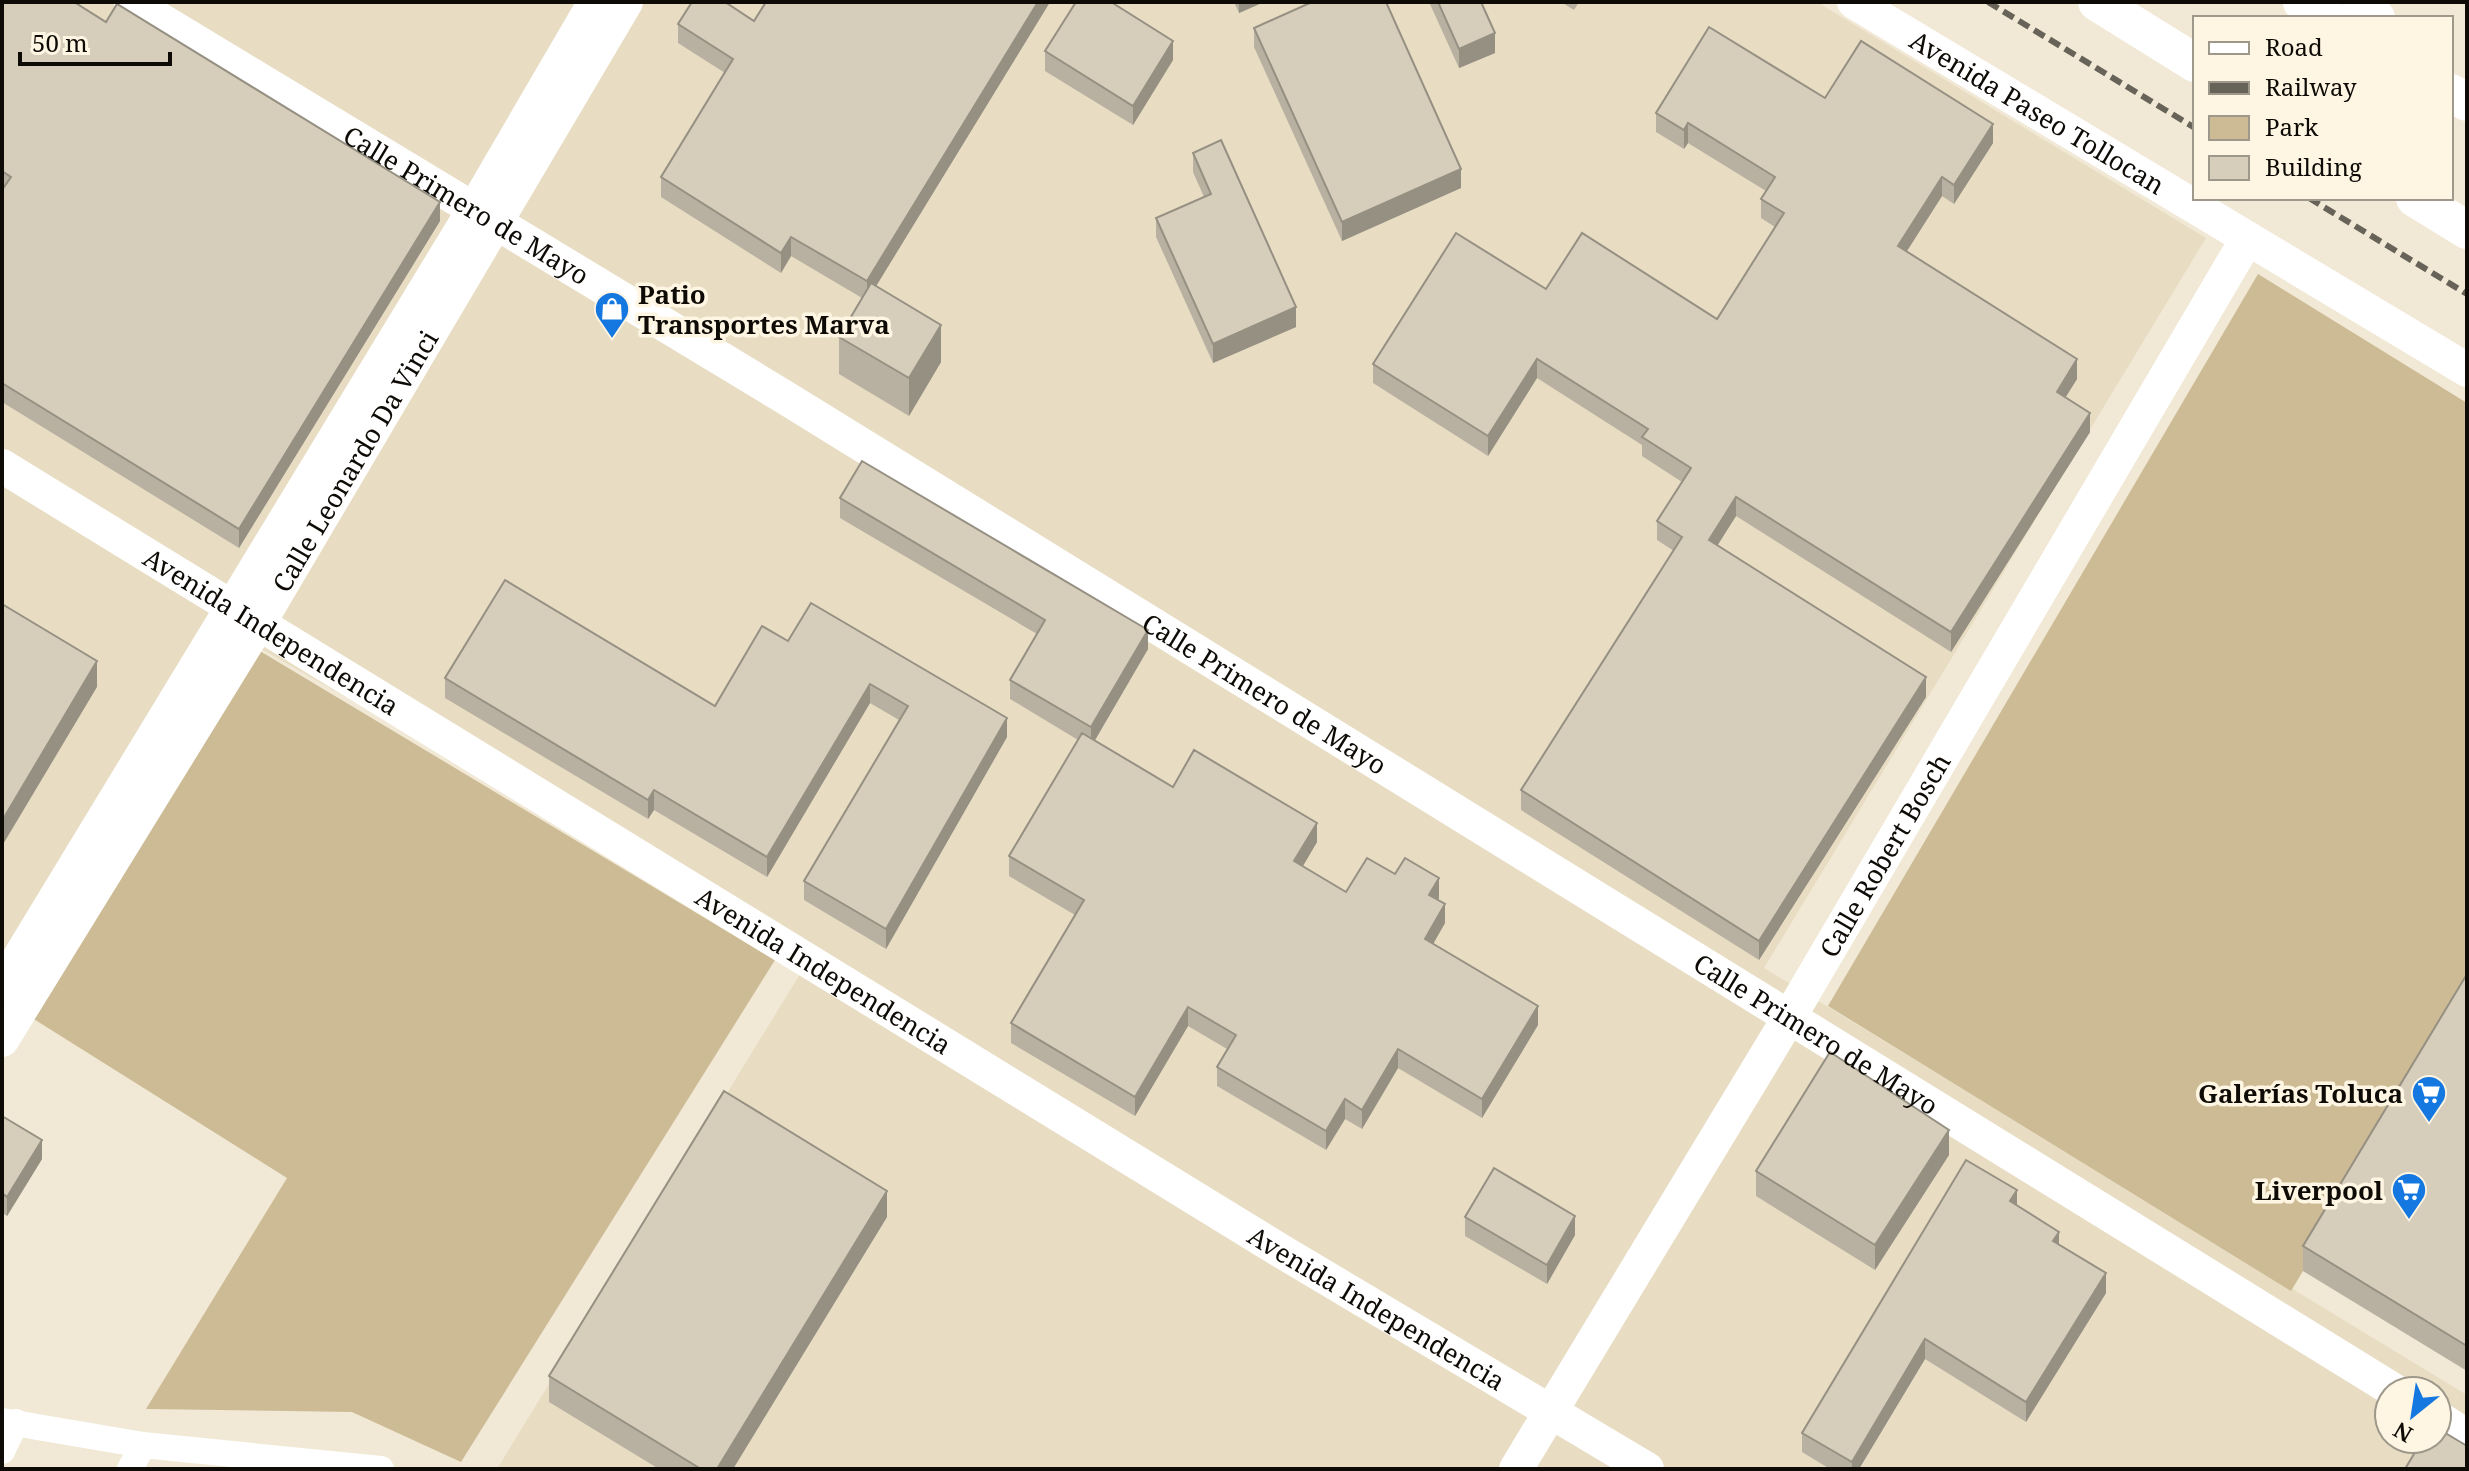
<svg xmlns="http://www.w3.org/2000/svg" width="2469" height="1471" font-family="'Noto Serif',serif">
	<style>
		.built { fill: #e8ddc3; fill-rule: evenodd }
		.green { fill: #ccbb94 }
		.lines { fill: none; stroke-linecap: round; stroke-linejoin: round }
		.minor { stroke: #fff; stroke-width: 26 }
		.major { stroke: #fff; stroke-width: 34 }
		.highway { stroke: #fff; stroke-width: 38 }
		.rail { stroke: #686358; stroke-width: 6; stroke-dasharray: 12 6; stroke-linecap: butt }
		.wall { fill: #b8b1a1 }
		.shaded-wall { fill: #969083 }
		.building { fill: #d6cebb; stroke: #969083; stroke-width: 2 }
		.labels { text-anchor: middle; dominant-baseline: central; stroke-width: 7; stroke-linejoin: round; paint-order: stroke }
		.street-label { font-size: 26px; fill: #0e0b06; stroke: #fef6e3 }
		.poi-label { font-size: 26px; font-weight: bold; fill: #0e0b06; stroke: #fef6e3; text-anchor: end }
	</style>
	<rect width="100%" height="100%" fill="#f1e9d6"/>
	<path class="built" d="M2,2H1817L2206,238L1764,968L2467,1395V1469H497L808,961L221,626L2,983ZM2389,1391H2437V1439H2389Z"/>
	<g class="green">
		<polygon points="2258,274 2467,403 2467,999 2291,1291 1828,1006"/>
		<polygon points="250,645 775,960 461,1462 352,1412 146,1409 287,1178 21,1011"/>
	</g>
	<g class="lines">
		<g class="minor">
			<polyline points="2,1421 143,1445 381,1469"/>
			<polyline points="2,1451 16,1422"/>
			<polyline points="130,1469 143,1445"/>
		</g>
		<g class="major">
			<path id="s1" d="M131,2L781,395L2395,1391"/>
			<path id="s2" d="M1854,2L2467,370"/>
			<path id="s3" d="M2,466L1281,1251L1647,1469"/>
			<polyline points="2,986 473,211 595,2"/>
			<path id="s4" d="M2,1040L259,623L626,2"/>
			<polyline points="2437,1417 2467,1436"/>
			<path id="s5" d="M1516,1469L1790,1016L2247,239"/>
		</g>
		<g class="highway">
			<polyline points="2097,2 2195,63"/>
			<polyline points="2302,2 2328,18"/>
			<polyline points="2361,2 2376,18"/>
			<polyline points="2451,93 2467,102"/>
			<polyline points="2415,198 2467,230"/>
		</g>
		<g class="rail">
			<polyline points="1988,2 2195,128"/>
			<polyline points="2309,198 2467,294"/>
		</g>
	</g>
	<g class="wall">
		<polygon points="2,2 440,221 239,548 2,402"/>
		<polygon points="766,2 1050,2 876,286 941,362 909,416 839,374 839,337 862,298 791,256 781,273 661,197 661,177 725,73 678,43 678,24 754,21"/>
		<polygon points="1234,2 1264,2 1239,13"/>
		<polygon points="1429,2 1481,2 1495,53 1459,68"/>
		<polygon points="1561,2 1579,2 1574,10"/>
		<polygon points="1254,28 1461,188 1342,241 1254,47"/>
		<polygon points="1045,51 1173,60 1133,125 1045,71"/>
		<polygon points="1825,98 1993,143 1954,204 1942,196 1907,251 2077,379 2065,398 2090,432 1951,652 1736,516 1717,545 1926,697 1759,960 1521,810 1521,790 1674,551 1657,540 1657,521 1682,482 1642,456 1642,445 1537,378 1488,456 1373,383 1373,364 1546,289 1717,319 1775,227 1761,218 1761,199 1766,191 1688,143 1684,149 1656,132 1656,113"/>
		<polygon points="1193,153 1296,327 1213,363 1156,237 1156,218 1204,197 1193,172"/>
		<polygon points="840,498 1148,649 1095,740 1173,787 1317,842 1303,866 1346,892 1395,874 1439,898 1438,900 1445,923 1433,944 1538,1025 1482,1118 1398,1068 1362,1129 1345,1119 1326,1150 1217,1086 1217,1067 1227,1049 1188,1026 1135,1116 1011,1043 1011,1023 1075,915 1009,876 1009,856 1078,740 1010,699 1010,680 1037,634 840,518"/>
		<polygon points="788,641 1007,737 886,949 804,900 804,881 899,720 870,703 767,877 654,810 648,819 445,698 445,678 715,706"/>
		<polygon points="2467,974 2467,1371 2303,1271 2303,1246"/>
		<polygon points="2,1116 42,1159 7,1216 2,1213"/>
		<polygon points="1949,1155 1875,1270 1756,1196 1756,1171"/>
		<polygon points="2017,1206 2059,1244 2106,1293 2026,1422 1925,1359 1859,1469 1830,1469 1802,1452 1802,1433"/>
		<polygon points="887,1217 733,1469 659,1469 549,1402 549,1376"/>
		<polygon points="1465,1217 1575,1235 1547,1284 1465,1236"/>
	</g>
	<g class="shaded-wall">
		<polygon points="1038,2 1050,2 867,301 867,281"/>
		<polygon points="1239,2 1264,2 1239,13"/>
		<polygon points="1495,33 1495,53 1459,68 1459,49"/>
		<polygon points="1173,41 1173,60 1133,125 1133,106"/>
		<polygon points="1688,123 1688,143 1684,149 1684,130"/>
		<polygon points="1993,124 1993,143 1954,204 1954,185"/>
		<polygon points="1461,169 1461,188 1342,241 1342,222"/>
		<polygon points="1942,177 1942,196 1898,265 1898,246"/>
		<polygon points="440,202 440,221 239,548 239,529"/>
		<polygon points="791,237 791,256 781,273 781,253"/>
		<polygon points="1296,307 1296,327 1213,363 1213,344"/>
		<polygon points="941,325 941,362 909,416 909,378"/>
		<polygon points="1537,359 1537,378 1488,456 1488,436"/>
		<polygon points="2077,359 2077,379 2057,411 2057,392"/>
		<polygon points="2090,413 2090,432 1951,652 1951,632"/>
		<polygon points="1736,497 1736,516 1709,559 1709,540"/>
		<polygon points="1148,630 1148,649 1091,747 1091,727"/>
		<polygon points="97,661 97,687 2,846 2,821"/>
		<polygon points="1926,677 1926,697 1759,960 1759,941"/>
		<polygon points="870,684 870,703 767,877 767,857"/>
		<polygon points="1007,718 1007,737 886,949 886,929"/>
		<polygon points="654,790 654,810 648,819 648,800"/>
		<polygon points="1317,823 1317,842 1294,881 1294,861"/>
		<polygon points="1439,878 1439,898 1429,914 1429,895"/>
		<polygon points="1445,904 1445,923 1425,958 1425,939"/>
		<polygon points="1538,1006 1538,1025 1482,1118 1482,1099"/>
		<polygon points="1188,1007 1188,1026 1135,1116 1135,1097"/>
		<polygon points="1398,1049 1398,1068 1362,1129 1362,1110"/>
		<polygon points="1345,1099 1345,1119 1326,1150 1326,1131"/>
		<polygon points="1949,1130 1949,1155 1875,1270 1875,1245"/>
		<polygon points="42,1140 42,1159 7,1216 7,1197"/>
		<polygon points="2017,1190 2017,1209 2010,1201"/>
		<polygon points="887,1191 887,1217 733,1469 717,1469"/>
		<polygon points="1575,1216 1575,1235 1547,1284 1547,1265"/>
		<polygon points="2059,1232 2059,1252 2053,1241"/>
		<polygon points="2106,1273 2106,1293 2026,1422 2026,1402"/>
		<polygon points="1925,1339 1925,1359 1859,1469 1852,1469 1852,1462"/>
	</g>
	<g class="building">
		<polygon points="2,2 74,2 106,22 117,4 440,202 239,529 2,383 2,190 11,177 2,171"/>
		<polygon points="692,2 725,2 754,21 766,2 1038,2 867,281 791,237 781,253 661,177 733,59 678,24"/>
		<polygon points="1076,2 1111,2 1173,41 1133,106 1045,51"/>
		<polygon points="1312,2 1386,2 1461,169 1342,222 1254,28"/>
		<polygon points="1438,2 1481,2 1495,33 1459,49"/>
		<polygon points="1709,27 1825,98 1861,41 1993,124 1954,185 1942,177 1898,246 2077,359 2057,392 2090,413 1951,632 1736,497 1709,540 1926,677 1759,941 1521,790 1682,537 1657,521 1691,468 1642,437 1648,429 1537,359 1488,436 1373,364 1456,233 1546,289 1582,233 1717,319 1784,213 1761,199 1775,177 1688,123 1684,130 1656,113"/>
		<polygon points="1221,140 1296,307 1213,344 1156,218 1211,194 1193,153"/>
		<polygon points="871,283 941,325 909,378 839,337"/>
		<polygon points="862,461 1148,630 1091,727 1010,680 1045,620 840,498"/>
		<polygon points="505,580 715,706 762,626 788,641 811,603 1007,718 886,929 804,881 908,706 870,684 767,857 654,790 648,800 445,678"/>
		<polygon points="2,604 97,661 2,821"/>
		<polygon points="1082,733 1173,787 1194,750 1317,823 1294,861 1346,892 1367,858 1395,874 1405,858 1439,878 1429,895 1445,904 1425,939 1538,1006 1482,1099 1398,1049 1362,1110 1345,1099 1326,1131 1217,1067 1236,1035 1188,1007 1135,1097 1011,1023 1084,900 1009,856"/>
		<polygon points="2467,974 2467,1346 2303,1246"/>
		<polygon points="1830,1052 1949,1130 1875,1245 1756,1171"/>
		<polygon points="724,1091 887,1191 717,1469 701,1469 549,1376"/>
		<polygon points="2,1116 42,1140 7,1197 2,1193"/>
		<polygon points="1966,1160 2017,1190 2010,1201 2059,1232 2053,1241 2106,1273 2026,1402 1925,1339 1852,1462 1802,1433"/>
		<polygon points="1494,1168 1575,1216 1547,1265 1465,1217"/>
		<polygon points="2437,1428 2467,1446 2467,1469 2405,1469 2423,1439 2437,1439"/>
	</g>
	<defs>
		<symbol id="shop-pin" viewBox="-11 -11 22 30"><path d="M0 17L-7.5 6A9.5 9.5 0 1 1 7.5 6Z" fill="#1578e0" stroke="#fef6e3"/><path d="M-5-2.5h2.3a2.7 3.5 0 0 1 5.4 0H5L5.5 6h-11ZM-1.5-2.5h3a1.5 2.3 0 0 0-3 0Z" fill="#fff"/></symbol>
		<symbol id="supermarket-pin" viewBox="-11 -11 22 30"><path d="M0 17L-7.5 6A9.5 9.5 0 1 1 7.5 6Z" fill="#1578e0" stroke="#fef6e3"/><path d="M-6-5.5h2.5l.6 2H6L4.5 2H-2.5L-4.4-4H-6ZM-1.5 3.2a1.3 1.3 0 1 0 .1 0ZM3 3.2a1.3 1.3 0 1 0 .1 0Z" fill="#fff"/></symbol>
	</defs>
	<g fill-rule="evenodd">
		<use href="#shop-pin" x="592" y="289" width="40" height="54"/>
		<use href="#supermarket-pin" x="2409" y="1073" width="40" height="54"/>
		<use href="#supermarket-pin" x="2389" y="1170" width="40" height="54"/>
	</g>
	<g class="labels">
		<g class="street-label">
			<text stroke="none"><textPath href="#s2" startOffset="214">Avenida Paseo Tollocan</textPath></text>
			<text stroke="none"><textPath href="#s1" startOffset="392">Calle Primero de Mayo</textPath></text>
			<text stroke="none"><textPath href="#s4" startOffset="678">Calle Leonardo Da Vinci</textPath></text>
			<text stroke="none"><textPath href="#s3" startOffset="316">Avenida Independencia</textPath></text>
			<text stroke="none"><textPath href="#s1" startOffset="1328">Calle Primero de Mayo</textPath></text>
			<text stroke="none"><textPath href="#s5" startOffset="716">Calle Robert Bosch</textPath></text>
			<text stroke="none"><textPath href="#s3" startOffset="964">Avenida Independencia</textPath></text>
			<text stroke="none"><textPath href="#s1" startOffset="1976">Calle Primero de Mayo</textPath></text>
			<text stroke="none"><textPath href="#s3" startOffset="1612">Avenida Independencia</textPath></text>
		</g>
		<g class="poi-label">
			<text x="638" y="294" text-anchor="start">Patio<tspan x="638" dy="30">Transportes Marva</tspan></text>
			<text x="2403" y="1093">Galerías Toluca</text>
			<text x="2383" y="1190">Liverpool</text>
		</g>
	</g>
	<rect width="2469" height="1471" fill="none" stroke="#0e0b06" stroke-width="8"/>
	<rect x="2193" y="16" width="260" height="184" fill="#fef6e3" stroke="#9e988b" stroke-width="2"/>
	<rect x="2209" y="42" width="40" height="12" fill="#ffffff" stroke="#9e988b" stroke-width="2"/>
	<text x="2265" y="56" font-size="24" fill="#0e0b06">Road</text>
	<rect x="2209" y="82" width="40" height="12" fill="#686358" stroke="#9e988b" stroke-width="2"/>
	<text x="2265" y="96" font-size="24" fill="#0e0b06">Railway</text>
	<rect x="2209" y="116" width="40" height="24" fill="#ccbb94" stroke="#9e988b" stroke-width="2"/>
	<text x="2265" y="136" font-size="24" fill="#0e0b06">Park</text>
	<rect x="2209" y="156" width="40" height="24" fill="#d6cebb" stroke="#9e988b" stroke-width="2"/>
	<text x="2265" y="176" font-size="24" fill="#0e0b06">Building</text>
	<g transform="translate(2413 1415) rotate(210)"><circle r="38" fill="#fef6e3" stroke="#9e988b" stroke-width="2"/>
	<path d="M0-6L14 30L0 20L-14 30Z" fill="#1578e0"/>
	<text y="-12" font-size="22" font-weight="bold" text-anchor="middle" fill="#0e0b06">N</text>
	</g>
	<path d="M20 52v12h150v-12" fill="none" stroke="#0e0b06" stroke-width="4"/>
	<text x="32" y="52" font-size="24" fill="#0e0b06" stroke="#fef6e3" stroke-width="6" paint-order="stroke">50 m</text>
</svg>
